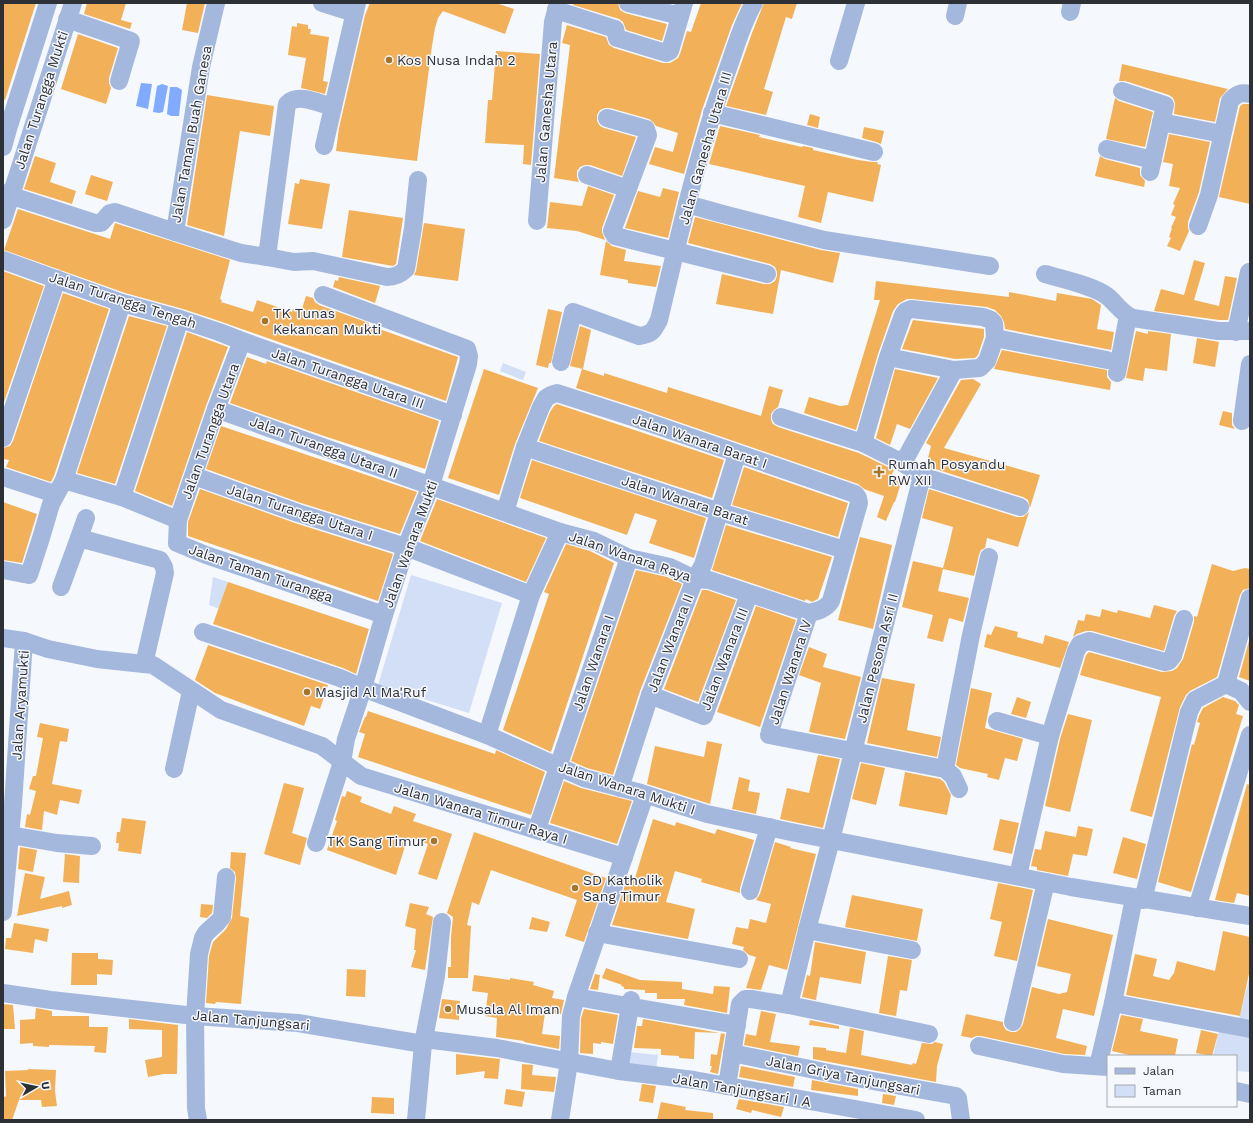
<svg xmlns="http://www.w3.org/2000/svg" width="1253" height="1123" font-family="'Work Sans',sans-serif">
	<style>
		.green { fill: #d2dff7 }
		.water { fill: #81abfe }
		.building { fill: #f2b159 }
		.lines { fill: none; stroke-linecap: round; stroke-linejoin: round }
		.minor { stroke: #a4b8dd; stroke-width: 18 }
		.poi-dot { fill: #a6742b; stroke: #f5f8fd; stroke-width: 1.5 }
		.labels { text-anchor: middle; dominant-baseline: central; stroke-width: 3; stroke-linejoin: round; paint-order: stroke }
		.poi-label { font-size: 14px; fill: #2d3035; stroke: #f5f8fd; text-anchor: start }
		.street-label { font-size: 14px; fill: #2d3035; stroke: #f5f8fd }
	</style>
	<rect width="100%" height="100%" fill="#f5f8fd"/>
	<g class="green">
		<polygon points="503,363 526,372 523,380 500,371"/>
		<polygon points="411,575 502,603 469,713 378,685"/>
		<polygon points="213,577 228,582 220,609 209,605"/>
		<polygon points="1250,975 1250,1072 1236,1071 1236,1056 1213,1056 1220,1027 1236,1031"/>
		<polygon points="628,1052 658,1055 656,1070 626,1066"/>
	</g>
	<g class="water">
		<polygon points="141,83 152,84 148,109 136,106"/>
		<polygon points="162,84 168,86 163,112 159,113 153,112 157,86"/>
		<polygon points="170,87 177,87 182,90 179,116 171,116 167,114"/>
	</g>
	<g class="building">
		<polygon points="3,3 36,3 5,100 3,99"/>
		<polygon points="87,3 126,3 121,20 132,23 130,29 84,14"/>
		<polygon points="187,3 205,3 198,33 182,30"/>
		<polygon points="370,3 496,3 514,9 505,34 443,11 438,18 435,28 432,46 417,161 336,151 339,128 365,15"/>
		<polygon points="574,3 618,3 620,10 625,13 667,24 662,41 626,30 623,22 619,19 573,5"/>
		<polygon points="701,3 742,3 732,25 702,110 684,174 649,164 655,147 673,152 678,133 656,126 653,122 649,119 610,108 605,108 600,110 597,115 597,121 600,126 604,128 636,137 622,176 590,165 585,165 580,167 577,171 577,177 579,182 554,178 570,45 562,43 567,25 606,37 609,45 614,48 663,63 670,63 678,58 680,54 687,31 691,32"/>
		<polygon points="764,3 797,3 792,19 786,17 764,89 773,92 766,115 726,106 752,33"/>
		<polygon points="297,23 308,25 308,29 311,29 310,34 329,37 323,81 328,82 325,94 301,88 306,58 288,55 292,26 297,27"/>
		<polygon points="78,34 118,48 109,78 109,83 111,88 106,104 61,89"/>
		<polygon points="496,51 540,54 531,165 523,164 524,145 485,143 488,100 492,100"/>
		<polygon points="1122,64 1228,89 1220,98 1215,122 1174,114 1175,103 1173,98 1169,95 1125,81 1119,81"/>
		<polygon points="207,95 274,106 270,136 240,131 224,236 187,225"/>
		<polygon points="1115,98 1119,101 1153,112 1145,147 1106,139"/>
		<polygon points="1243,104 1250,104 1250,204 1219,197 1240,106"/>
		<polygon points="810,114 820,117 818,128 807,125"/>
		<polygon points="720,126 760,135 759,137 802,147 803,146 813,148 813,150 858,160 872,162 878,162 877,164 881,165 873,202 828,192 821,223 798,217 805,186 709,164"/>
		<polygon points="864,127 884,131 881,144 876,142 862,138"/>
		<polygon points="1169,134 1210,142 1199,192 1188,222 1188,228 1189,231 1180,251 1167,246 1171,238 1169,237 1172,228 1171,228 1176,217 1171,215 1175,205 1173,204 1180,188 1169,186 1173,164 1163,162"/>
		<polygon points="35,156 56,163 50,182 76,191 72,204 24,189"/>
		<polygon points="1100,156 1105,159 1140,168 1140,175 1145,181 1144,187 1095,176"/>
		<polygon points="91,175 113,182 107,201 85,194"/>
		<polygon points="300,179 330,184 322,229 288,224 295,183 299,184"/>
		<polygon points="588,186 614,195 602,228 602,232 605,240 577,231 547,228 550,202 582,206"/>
		<polygon points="663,188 679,192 668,238 625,228 638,191 660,197"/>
		<polygon points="18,209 110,239 115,223 230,260 220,299 222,300 221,302 253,312 257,300 292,312 293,309 301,312 306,296 313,298 315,302 319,305 369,323 368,325 458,357 446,401 222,322 183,309 125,293 4,250"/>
		<polygon points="349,210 403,218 396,264 393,266 342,257"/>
		<polygon points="695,217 821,250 840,253 833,283 781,270 773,314 716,304 722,274 764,284 770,284 775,281 777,276 777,272 775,267 770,264 688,243"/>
		<polygon points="424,223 465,229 458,281 414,275 416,271"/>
		<polygon points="606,241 612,246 626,250 624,261 661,266 656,287 628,283 628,280 600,275"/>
		<polygon points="1194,260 1205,263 1194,300 1219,306 1225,276 1237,278 1228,320 1219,320 1154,311 1161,289 1184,295"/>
		<polygon points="3,271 44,286 3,405"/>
		<polygon points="339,277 380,286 375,303 333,287 335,280 338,281"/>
		<polygon points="876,281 1009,297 1009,292 1056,301 1057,293 1092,299 1101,305 1097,329 1114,332 1111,350 1005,329 1004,322 1001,316 995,310 987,307 912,299 907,299 898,304 893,311 878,354 856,430 804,413 809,397 840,406 848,405 880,300 874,300"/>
		<polygon points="63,293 109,309 54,476 51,482 6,467 9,460 3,459 3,448 10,446 13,441"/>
		<polygon points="548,309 562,312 551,363 549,363 548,368 536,365"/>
		<polygon points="129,316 167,326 115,484 77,473"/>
		<polygon points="913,320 984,329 984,337 978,355 975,358 955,359 902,349"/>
		<polygon points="580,326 591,330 583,369 570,366"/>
		<polygon points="1136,331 1148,334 1148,331 1171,334 1167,371 1145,368 1143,381 1126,378"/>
		<polygon points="187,332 228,347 206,406 172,506 135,491"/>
		<polygon points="1197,338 1219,342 1215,367 1193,363"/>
		<polygon points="1002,350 1107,370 1107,377 1111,382 1110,390 994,369"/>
		<polygon points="247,357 266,364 267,361 439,421 425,469 324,436 230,403"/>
		<polygon points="484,369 538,388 515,444 499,495 448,478"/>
		<polygon points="582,369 604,376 604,373 667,393 668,387 761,416 769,386 783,390 778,407 774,410 771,414 771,420 773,424 778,427 859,453 894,470 891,476 902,480 895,502 894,502 886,521 877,517 884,496 864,489 858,484 638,408 576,388"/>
		<polygon points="895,369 938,378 910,429 897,424 890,445 876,438"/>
		<polygon points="973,379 981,384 944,448 1040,475 1030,508 1028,500 1023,497 926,466 931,446 926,443 961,380"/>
		<polygon points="557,404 724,460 712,498 539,441 550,412 554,406"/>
		<polygon points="1223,411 1232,413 1232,425 1235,429 1219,425"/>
		<polygon points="221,426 417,492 400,534 301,503 206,469"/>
		<polygon points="532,460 706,518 694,558 649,543 657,520 635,513 627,535 520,498"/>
		<polygon points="744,467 848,503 838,537 732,505"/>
		<polygon points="200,489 295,523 393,554 378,601 188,536 188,522"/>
		<polygon points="929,489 1017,517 1023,517 1029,512 1018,547 987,538 985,548 981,550 979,555 974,576 943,569 938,591 969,598 963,622 949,618 943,642 927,638 933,615 902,607 913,561 943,568 949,545 953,527 922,518"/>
		<polygon points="437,499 546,538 526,582 420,541"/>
		<polygon points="3,502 37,514 22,563 3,560"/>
		<polygon points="726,525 832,557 818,599 812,602 806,599 805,601 712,570"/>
		<polygon points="860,537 892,545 873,629 838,620"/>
		<polygon points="566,544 590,551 614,563 551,752 503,730 549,594 544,592"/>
		<polygon points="1212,564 1233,571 1245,568 1250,569 1250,588 1243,590 1240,595 1217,677 1190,691 1186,695 1180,707 1152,817 1130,811 1161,697 1080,675 1086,655 1089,652 1162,672 1172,671 1177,668 1183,659 1194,622 1194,616 1197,617"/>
		<polygon points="636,570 667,577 682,584 640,691 613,775 587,768 571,761"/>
		<polygon points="228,582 369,629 356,674 343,668 213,624"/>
		<polygon points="702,590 707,590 736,600 698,702 664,689"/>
		<polygon points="1154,605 1177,611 1174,616 1164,651 1092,631 1086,631 1077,634 1073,637 1078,620 1084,621 1086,614 1100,617 1102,609 1117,613 1118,610 1150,618"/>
		<polygon points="756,606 796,620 760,727 717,712"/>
		<polygon points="995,626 1018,632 1017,637 1043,644 1045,635 1069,642 1060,668 984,647 987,634 991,635"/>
		<polygon points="1250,637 1250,681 1239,677"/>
		<polygon points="208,645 328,685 320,709 311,706 304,726 215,693 195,680"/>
		<polygon points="809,647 827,654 823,667 861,677 845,739 809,732 821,683 799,675"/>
		<polygon points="882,678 915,684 907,730 941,737 937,757 867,743"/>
		<polygon points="971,688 992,693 985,728 1023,739 1017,761 1005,758 999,780 987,777 988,774 960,768 956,765"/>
		<polygon points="1017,697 1031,702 1026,718 1011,714"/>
		<polygon points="1223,697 1235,701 1239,705 1236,714 1243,716 1191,892 1158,882 1192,744 1194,745 1200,723 1197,722 1199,716 1203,708"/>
		<polygon points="368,711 495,754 496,750 545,772 531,815 358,757 365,734 359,732 365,717 366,717"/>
		<polygon points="1068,714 1092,720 1070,812 1045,806 1060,739"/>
		<polygon points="40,723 69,729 67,742 60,741 52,784 82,790 79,804 60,800 57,815 44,811 42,830 25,827 27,814 30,815 36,791 29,789 33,776 36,776 43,738 37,737"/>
		<polygon points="707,741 722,744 710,804 647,784 655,746 704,757"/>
		<polygon points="818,755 840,759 823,828 780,819 787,788 809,793"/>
		<polygon points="861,763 885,768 876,805 852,799"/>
		<polygon points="905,772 940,779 944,782 951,795 947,815 899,806"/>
		<polygon points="739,777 750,780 748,791 760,793 756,814 732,809"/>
		<polygon points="564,781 581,788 632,801 617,844 550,823"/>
		<polygon points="284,783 304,788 292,833 307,838 300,865 264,854"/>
		<polygon points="1247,784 1250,785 1250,896 1237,893 1234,903 1215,900"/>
		<polygon points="347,791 362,797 360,802 391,814 394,806 416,814 413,821 452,834 437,880 418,874 428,844 408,837 396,875 327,850 337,821 335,820 342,796 345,797"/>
		<polygon points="122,818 146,821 141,854 118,851 119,843 116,843 117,832 120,832"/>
		<polygon points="653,819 675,826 676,822 715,834 717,829 754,840 740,888 740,893 701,882 702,879 675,871 666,902 695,909 688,939 612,925 628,876 635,878"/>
		<polygon points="1000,819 1019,823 1012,854 993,850"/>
		<polygon points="1078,826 1093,829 1087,856 1073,854 1068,876 1037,870 1037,867 1031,866 1035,849 1041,850 1045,831 1076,837"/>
		<polygon points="474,832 606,878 584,942 565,936 577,900 491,870 479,905 472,902 467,925 471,926 468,978 448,978 448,967 451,967 451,937 453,917 447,913"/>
		<polygon points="1123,837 1146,844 1137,879 1113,873"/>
		<polygon points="775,842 791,847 790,848 816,854 787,970 769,965 761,990 746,988 756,957 749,955 743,950 744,947 732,944 736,927 748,929 750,919 766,923 771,904 756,900 760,894"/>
		<polygon points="20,847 37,850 33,872 18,869"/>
		<polygon points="231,852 246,853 240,916 249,918 241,1004 216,1002 215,1004 206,1003 209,956 213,942 226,929 232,918 236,878 235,872 230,868"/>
		<polygon points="65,854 80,856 79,883 63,882"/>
		<polygon points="25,873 45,877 40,899 69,891 72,905 62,908 62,906 17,916"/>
		<polygon points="998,883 1033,890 1017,961 994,956 1002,922 990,919"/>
		<polygon points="852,895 923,909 917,941 845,927"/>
		<polygon points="410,903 429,907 426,914 433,917 425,970 411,967 416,950 414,950 416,929 405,926"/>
		<polygon points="201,904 213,905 212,913 207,918 200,917"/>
		<polygon points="532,917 550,922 547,932 529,929"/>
		<polygon points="1048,919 1113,935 1094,1016 1063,1009 1056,1038 1087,1046 1085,1055 1064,1054 981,1036 976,1036 972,1038 961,1036 966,1014 1003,1022 1003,1025 1006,1030 1011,1032 1016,1032 1020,1029 1023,1024 1032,987 1059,994 1067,992 1071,974 1037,966"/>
		<polygon points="14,923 49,929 47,942 35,939 33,953 5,949 6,938 11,938"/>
		<polygon points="1223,931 1250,937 1250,969 1240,1016 1126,995 1135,954 1157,959 1153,976 1169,980 1174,973 1177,961 1215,971"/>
		<polygon points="815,942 866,952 861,984 820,977 816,1000 802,997 807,975 810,976"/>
		<polygon points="72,953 98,953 98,959 113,960 112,975 97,974 97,985 71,985"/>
		<polygon points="888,956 912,960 907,991 900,990 896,1016 879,1013"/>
		<polygon points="606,968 640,980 682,982 682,989 713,994 714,986 730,987 727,1013 684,1005 685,999 657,999 657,993 645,993 645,990 624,989 624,987 621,986 622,985 602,978"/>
		<polygon points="347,969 366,970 365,997 346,996"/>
		<polygon points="595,974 600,975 598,990 590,989"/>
		<polygon points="474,975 510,980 510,978 534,982 533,985 554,991 552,998 564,1000 561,1014 545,1013 542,1034 560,1036 559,1049 524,1042 524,1041 496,1037 497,1018 485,1016 488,993 472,991"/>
		<polygon points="442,999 460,1001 459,1020 439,1018"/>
		<polygon points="3,1004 13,1005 15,1029 3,1029"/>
		<polygon points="36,1008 52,1011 52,1016 89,1016 89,1027 108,1027 106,1053 94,1052 95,1046 49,1045 49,1047 33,1046 33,1043 20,1044 20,1020 35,1019"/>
		<polygon points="584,1009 618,1015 613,1044 601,1042 601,1044 593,1043 593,1054 580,1053 581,1018"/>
		<polygon points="761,1011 776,1014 770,1042 800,1046 798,1056 744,1045 746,1034 756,1036"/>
		<polygon points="1121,1015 1143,1019 1140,1031 1178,1039 1175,1056 1133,1056 1112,1051"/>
		<polygon points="129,1019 178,1025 177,1074 164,1074 148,1077 145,1060 162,1057 162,1030 129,1029"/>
		<polygon points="643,1019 725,1034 718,1074 710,1072 712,1066 710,1066 711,1054 717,1055 721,1033 695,1032 694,1059 679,1058 679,1056 661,1055 661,1049 634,1048 637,1026 642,1026"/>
		<polygon points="810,1020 839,1026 839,1029 809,1025"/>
		<polygon points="850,1028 864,1031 861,1055 912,1065 913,1063 916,1064 922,1043 932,1044 935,1042 943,1044 937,1066 936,1082 813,1059 813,1047 826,1048 826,1050 846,1053"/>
		<polygon points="1201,1030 1218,1034 1212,1056 1196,1053"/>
		<polygon points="456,1054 500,1059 498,1079 484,1078 485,1071 456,1075"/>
		<polygon points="522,1064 533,1065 532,1075 556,1077 554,1092 521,1089"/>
		<polygon points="741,1066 795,1077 793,1087 739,1077"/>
		<polygon points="28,1069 56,1070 55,1091 57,1106 42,1107 41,1100 19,1100 12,1120 3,1120 3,1096 6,1097 5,1071 28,1070"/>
		<polygon points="812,1080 858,1089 858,1096 811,1090"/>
		<polygon points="642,1084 656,1086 653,1103 639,1101"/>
		<polygon points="506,1089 525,1092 522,1107 504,1104"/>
		<polygon points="883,1094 896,1096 894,1105 882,1103"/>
		<polygon points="372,1097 394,1098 394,1114 371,1113"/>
		<polygon points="739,1099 784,1107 781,1117 752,1110 751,1113 736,1109"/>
		<polygon points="661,1102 686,1107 685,1110 713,1113 713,1120 657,1120"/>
	</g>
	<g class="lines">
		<g class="minor">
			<path d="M216,3L201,67L175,232L241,253L267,257L287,104C298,92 320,104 333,107"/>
			<polyline points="322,3 354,13"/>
			<polyline points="628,3 680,16"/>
			<polyline points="556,10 615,29"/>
			<polyline points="1070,12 1072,3"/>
			<polyline points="955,16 958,3"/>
			<polyline points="67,19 131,41 119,81"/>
			<polyline points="615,29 617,38 666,53 670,51 684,3"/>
			<polyline points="839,61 856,3"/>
			<polyline points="1122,91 1165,105 1150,172"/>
			<polyline points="712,113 874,152"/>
			<polyline points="607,118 646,129 648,135 612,231 615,236 767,274"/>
			<polyline points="1161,122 1222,134"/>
			<polyline points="324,146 357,3"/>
			<polyline points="3,147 8,129 48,3"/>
			<polyline points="1107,149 1153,160"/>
			<polyline points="587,175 628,189"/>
			<polyline points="3,193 95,223 101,223 110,213 115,212 175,232"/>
			<polyline points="687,204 719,213 824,240 990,266"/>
			<polyline points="3,220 73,3"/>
			<polyline points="537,221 553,22 558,3"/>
			<path d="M1198,226L1209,195L1230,101C1236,94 1241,92 1250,94"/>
			<path d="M267,257L294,262L313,261L387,277C395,277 400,275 406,269L413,228L418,180"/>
			<polyline points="3,260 122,303 180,319 219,332 242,341 453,415"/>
			<path d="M1045,274C1062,279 1094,286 1107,296C1116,303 1122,314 1133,318L1218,331H1250"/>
			<polyline points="1236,332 1249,272"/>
			<polyline points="995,338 1107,360"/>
			<polyline points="242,341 216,409 178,520 177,543 206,555 384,615"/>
			<path d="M561,362L573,312L639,336C652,334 653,332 659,320C679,237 697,154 726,74C735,50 741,25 754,3"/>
			<polyline points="1117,373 1128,316"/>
			<path d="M216,409L560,532L594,541L629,558L670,567L695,579L709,580L809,613C818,611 826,609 831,601L859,503L858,498L855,494L635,418L557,393L551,395L546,398L541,407L525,447L505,512"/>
			<polyline points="781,417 863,443 903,463 922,476 831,840 807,930 789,1005"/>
			<polyline points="1242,421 1250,364"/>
			<polyline points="3,438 57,279"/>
			<polyline points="863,443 888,357 903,315 906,311 911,309 983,317 991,320 994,323 995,338 987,361 980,368 954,370 888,357"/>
			<polyline points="525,447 720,512 845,550"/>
			<polyline points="903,463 954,370"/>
			<polyline points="194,476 298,513 406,547 531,595"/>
			<polyline points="922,476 1020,507"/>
			<polyline points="3,477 55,494"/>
			<polyline points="64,480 122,303"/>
			<polyline points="122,497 180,319"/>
			<polyline points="79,538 86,518"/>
			<polyline points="3,570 29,575 41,538 51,504 64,480 122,497 178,520"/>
			<polyline points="61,587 79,538 160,560 164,567 165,573 144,664"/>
			<polyline points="203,632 340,678 363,688 487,735 584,778 641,793 707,814 791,832 1071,887 1250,916"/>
			<polyline points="3,638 24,641 48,649 97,659 153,665 221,710 322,746 361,776 624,857"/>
			<polyline points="1226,684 1250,598"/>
			<polyline points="650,695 704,716 749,594"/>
			<polyline points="997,721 1050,736"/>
			<polyline points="770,731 809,613"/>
			<polyline points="487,735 531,595 560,532"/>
			<polyline points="769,735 945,769 953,776 959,789"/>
			<polyline points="174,769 191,691"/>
			<polyline points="945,769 971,635 989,557"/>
			<polyline points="620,788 650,695 695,579 703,565 737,454"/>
			<polyline points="537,829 629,558"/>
			<polyline points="10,835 57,843 92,846"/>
			<polyline points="316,843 342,762 346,739 363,688 384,615 406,547 431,485 468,364 469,356 467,349 323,295"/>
			<polyline points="1018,876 1050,736 1076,651 1080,644 1089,641 1165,662 1169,661 1173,656 1184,619"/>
			<polyline points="750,891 769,827"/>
			<polyline points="1143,900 1189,712 1195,700 1226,684 1241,691 1250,702"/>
			<polyline points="1197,908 1250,735"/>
			<polyline points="3,912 13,804 24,641"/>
			<polyline points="807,930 912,950"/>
			<polyline points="597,933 739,959"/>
			<polyline points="3,993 51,1000 195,1016 298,1023 423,1044 416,1120"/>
			<polyline points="576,997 737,1025"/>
			<polyline points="1113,1003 1250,1029"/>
			<polyline points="1013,1022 1046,882"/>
			<polyline points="424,1039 497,1048 619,1071 694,1080 916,1120"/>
			<polyline points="423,1044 436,976 442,922"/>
			<polyline points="979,1046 1063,1064 1108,1067"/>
			<polyline points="732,1053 834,1074 956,1096 958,1098 961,1120"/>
			<polyline points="1098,1066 1113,1003 1134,898"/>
			<polyline points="619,1071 631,1000"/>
			<polyline points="727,1086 740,1004 745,999 751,999 789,1005 929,1034"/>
			<polyline points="1236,1091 1250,1094"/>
			<polyline points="198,1120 196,1108 195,1016 199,954 203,938 206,933 218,922 222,917 226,877"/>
			<polyline points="560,1120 569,1062 571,1016 576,997 645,795"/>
		</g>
	</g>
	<g class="poi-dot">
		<circle cx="389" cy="60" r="4"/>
		<circle cx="265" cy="321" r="4"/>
		<path d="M877 466h4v4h4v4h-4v4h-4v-4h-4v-4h4z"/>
		<circle cx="307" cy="692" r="4"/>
		<circle cx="434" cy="841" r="4"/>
		<circle cx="575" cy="888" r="4"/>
		<circle cx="448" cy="1009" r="4"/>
	</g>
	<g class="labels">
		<g class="poi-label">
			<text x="397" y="60">Kos Nusa Indah 2</text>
			<text x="273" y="313">TK Tunas<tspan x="273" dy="16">Kekancan Mukti</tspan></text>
			<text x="888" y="464">Rumah Posyandu<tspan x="888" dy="16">RW XII</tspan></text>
			<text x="315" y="692">Masjid Al Ma'Ruf</text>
			<text x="426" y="841" text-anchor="end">TK Sang Timur</text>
			<text x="583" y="880">SD Katholik<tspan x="583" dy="16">Sang Timur</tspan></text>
			<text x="456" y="1009">Musala Al Iman</text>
		</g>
		<g class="street-label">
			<text transform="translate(41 100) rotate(-72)">Jalan Turangga Mukti</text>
			<text transform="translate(546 112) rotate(-85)">Jalan Ganesha Utara</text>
			<text transform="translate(191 134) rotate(-80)">Jalan Taman Buah Ganesa</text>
			<text transform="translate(705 148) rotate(-74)">Jalan Ganesha Utara III</text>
			<text transform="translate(123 300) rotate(18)">Jalan Turangga Tengah</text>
			<text transform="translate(348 378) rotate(19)">Jalan Turangga Utara III</text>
			<text transform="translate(210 431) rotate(-70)">Jalan Turangga Utara</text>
			<text transform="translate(700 441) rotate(19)">Jalan Wanara Barat I</text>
			<text transform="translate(324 447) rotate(20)">Jalan Turangga Utara II</text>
			<text transform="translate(685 500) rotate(18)">Jalan Wanara Barat</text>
			<text transform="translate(300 512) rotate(18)">Jalan Turangga Utara I</text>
			<text transform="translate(410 544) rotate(-70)">Jalan Wanara Mukti</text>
			<text transform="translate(630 556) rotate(19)">Jalan Wanara Raya</text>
			<text transform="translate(261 573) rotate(19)">Jalan Taman Turangga</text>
			<text transform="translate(670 643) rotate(-69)">Jalan Wanara II</text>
			<text transform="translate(877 658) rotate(-76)">Jalan Pesona Asri II</text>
			<text transform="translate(724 659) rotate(-69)">Jalan Wanara III</text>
			<text transform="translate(593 663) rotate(-71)">Jalan Wanara I</text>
			<text transform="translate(790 672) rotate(-72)">Jalan Wanara IV</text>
			<text transform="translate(20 705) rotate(-86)">Jalan Aryamukti</text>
			<text transform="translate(627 788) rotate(18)">Jalan Wanara Mukti I</text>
			<text transform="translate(481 813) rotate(17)">Jalan Wanara Timur Raya I</text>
			<text transform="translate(251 1020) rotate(5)">Jalan Tanjungsari</text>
			<text transform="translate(843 1075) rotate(11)">Jalan Griya Tanjungsari</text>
			<text transform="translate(742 1090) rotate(10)">Jalan Tanjungsari I A</text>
		</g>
	</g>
	<rect width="1253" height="1123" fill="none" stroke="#2d3035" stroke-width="8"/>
	<rect x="1107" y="1055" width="130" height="52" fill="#f5f8fd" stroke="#a5a8ad"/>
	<rect x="1115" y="1068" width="20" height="6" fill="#a4b8dd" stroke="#a5a8ad"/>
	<text x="1143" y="1075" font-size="12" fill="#2d3035">Jalan</text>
	<rect x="1115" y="1085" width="20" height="12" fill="#d2dff7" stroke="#a5a8ad"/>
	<text x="1143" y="1095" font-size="12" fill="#2d3035">Taman</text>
	<g transform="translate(36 1087) rotate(81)" stroke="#f5f8fd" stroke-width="3" paint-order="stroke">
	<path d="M0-3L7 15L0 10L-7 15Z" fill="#2d3035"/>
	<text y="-6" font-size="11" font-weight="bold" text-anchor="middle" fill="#2d3035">U</text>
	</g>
</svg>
